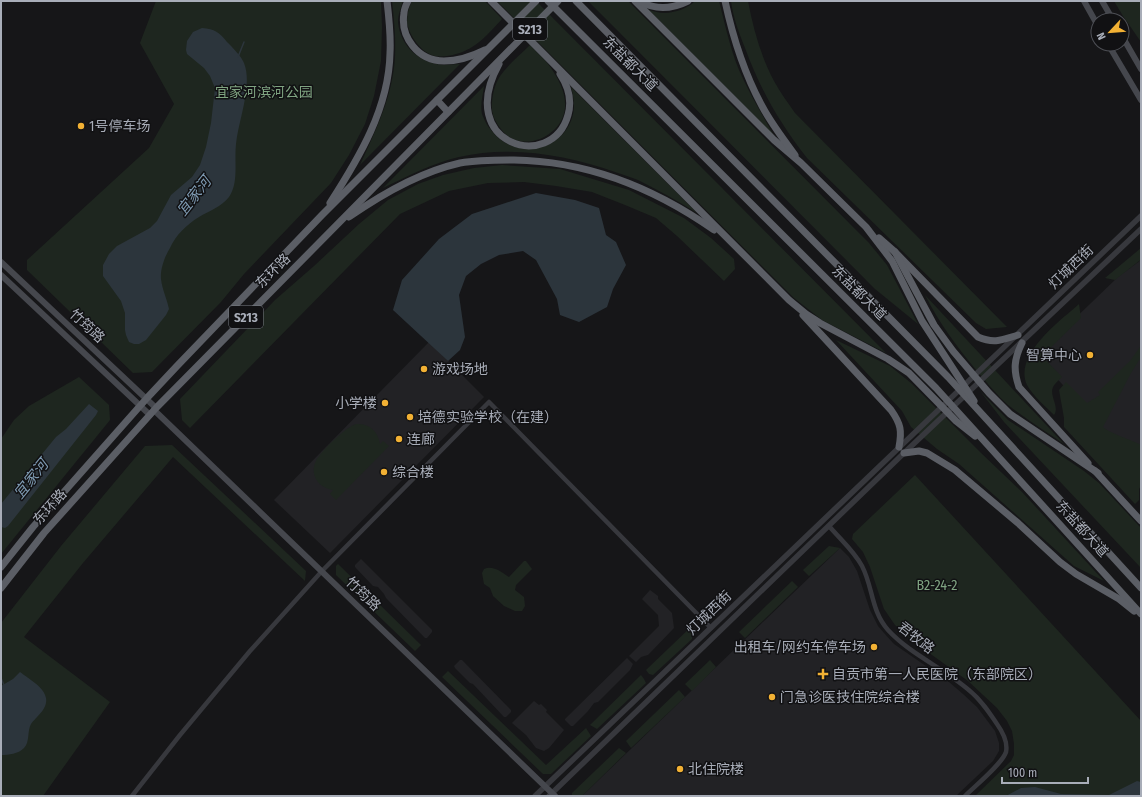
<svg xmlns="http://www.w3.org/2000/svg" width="1142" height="797" font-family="'Fira Sans Condensed','Noto Sans SC',sans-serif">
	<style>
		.built { fill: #222225 }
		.green { fill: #1e261f }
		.water { fill: #2c353c }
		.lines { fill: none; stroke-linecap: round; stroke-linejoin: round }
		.stream { stroke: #2c353c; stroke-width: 1.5 }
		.minor { stroke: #37383d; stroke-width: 4.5 }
		.tertiary { stroke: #37383d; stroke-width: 5.5 }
		.secondary { stroke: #45474d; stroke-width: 6 }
		.trunk { stroke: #5b5e65; stroke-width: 7 }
		.poi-dot { fill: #f2b134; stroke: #111113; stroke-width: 1.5 }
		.labels { text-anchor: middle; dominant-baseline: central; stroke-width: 3; stroke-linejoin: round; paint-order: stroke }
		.shield { fill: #111113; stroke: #7b7e86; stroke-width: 1 }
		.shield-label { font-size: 13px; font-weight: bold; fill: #a8adb8 }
		.street-label { font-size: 14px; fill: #a8adb8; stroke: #111113 }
		.park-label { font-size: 14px; fill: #7fa381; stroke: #111113 }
		.poi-label { font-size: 14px; fill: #a8adb8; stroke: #111113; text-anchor: start }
		.water-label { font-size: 15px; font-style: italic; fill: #7f9bb3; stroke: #111113 }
	</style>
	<rect width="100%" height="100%" fill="#161618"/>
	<g class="built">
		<polygon points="1141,260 1141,469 1036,356 1118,277"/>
		<polygon points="429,342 484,397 330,553 274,500"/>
		<polygon points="840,548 849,557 857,571 870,610 878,626 884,633 894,644 949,682 963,694 977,707 995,731 999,743 999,751 993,761 956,796 582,796"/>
		<polygon points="361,559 432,630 432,632 427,638 425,638 386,598 384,594 378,587 373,586 355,567 355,565"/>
		<polygon points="650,590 658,596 658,599 672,613 674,628 648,655 641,657 636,662 629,656 659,626 658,615 642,599"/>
		<polygon points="627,658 633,664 630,670 598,702 594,703 588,711 573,726 571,726 565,720 565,719"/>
		<polygon points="460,660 462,660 511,710 511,712 506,717 504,717 473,684 470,683 455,668 454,666"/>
		<polygon points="534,701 539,705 541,704 547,710 546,712 564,730 549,748 544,751 536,748 526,735 512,723"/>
	</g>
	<g class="green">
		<polygon points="156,1 381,1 382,27 381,61 374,96 365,124 349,155 331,183 244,274 221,302 152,372 133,373 27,270 27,260 149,148 174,104 140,43"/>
		<path d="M392,1H403C401,7 398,15 398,22C400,46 420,64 444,65C449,65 455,64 460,64L360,165C376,130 393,95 395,57C396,38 394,19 392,1Z"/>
		<path d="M412,1H485L502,19C489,33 476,49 456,54C450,56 442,57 435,56C421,53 409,35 407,22C407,14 409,7 412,1Z"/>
		<polygon points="497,1 536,1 886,353 822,320 794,298"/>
		<polygon points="588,1 628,1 869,243 887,265 918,324 875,289"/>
		<path d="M695,1H719C725,24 730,48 739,70C749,93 762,114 774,136L649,10C654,11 659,13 665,13C674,13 689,8 695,1Z"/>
		<path d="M731,1H748C753,28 761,57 774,81C780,92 788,103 795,113L1007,327L986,329L976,323L807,158C779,122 761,91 745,48C739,33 733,17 731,1Z"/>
		<polygon points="1114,1 1141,1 1141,42 1123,16"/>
		<path d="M530,45C537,53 546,60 551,68C559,80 566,93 565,107C564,130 537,147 516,140C508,138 502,131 498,125C493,117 491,111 492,102C493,91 496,80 504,71C511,62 521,54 530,45Z"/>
		<path d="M484,86C483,95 480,104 482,114C484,119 487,126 491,130C515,163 570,151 574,108C574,101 573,94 571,87L697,213C678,201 658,190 638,180C631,177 623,175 615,172C567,155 510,145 459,157C433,163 408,176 383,188Z"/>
		<polygon points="502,165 560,169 629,190 684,218 711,238 734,259 735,269 724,281 677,236 656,218 625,205 592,192 556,186 524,182 488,183 449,191 400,214 190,428 182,420 180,399 275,300 314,266 359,224 388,200 418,184 443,175 474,168"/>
		<polygon points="1141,248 1141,260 1139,261 1115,280 1105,278"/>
		<path d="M925,295L1064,444C1045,431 1026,419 1008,405C997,395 987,383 977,371C957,347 939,323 925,295Z"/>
		<path d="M1079,304L1081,318L1042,356L1062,377C1059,380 1055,383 1053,387C1049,396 1060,407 1054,415C1045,406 1033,396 1027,385C1013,355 1060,321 1079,304Z"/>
		<polygon points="836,340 890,366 911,383 980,452 1022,492 1104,581 1074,566 959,464 937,449 911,427 902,411"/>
		<path d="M1140,347L1141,348V357L1131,373L1103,427C1109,433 1132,440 1141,445V486L1139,489V500L1135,504L1064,427V418L1059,390L1066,382L1087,403L1100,395L1098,392L1130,361Z"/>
		<polygon points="79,377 109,405 110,420 1,554 1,439 14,420 29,406"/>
		<polygon points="980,391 1008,420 1084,471 1099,483 1141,528 1141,568 1004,422"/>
		<path d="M356,424C369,423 378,431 380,444L383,441L389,446L336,500L330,494L333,490C319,488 309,475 316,461C320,452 347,426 356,424Z"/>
		<polygon points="172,445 306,571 305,581 173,457 83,563 24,637 110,702 43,796 1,796 1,623 61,546 145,446"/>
		<polygon points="915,475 1141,721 1141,796 975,796 1011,761 1014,755 1014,744 1012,731 1007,721 997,708 968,681 914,642 895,625 884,609 870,567 863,552 852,539 853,534"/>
		<polygon points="829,546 840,548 809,576 803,570"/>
		<path d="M524,561H526L532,569L516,585L515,590L524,597L525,606L522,611H515L504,606L493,596L490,588L484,584L482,573L484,569C493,565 501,572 509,577Z"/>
		<polygon points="338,564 421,645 415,651 336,575 336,566"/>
		<polygon points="792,581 798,587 745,638 739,632"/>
		<polygon points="692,626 692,639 653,675 649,674 646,670"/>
		<polygon points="710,660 716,667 692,691 685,684"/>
		<polygon points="448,671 546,765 586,728 591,736 551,774 543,774 442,677"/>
		<polygon points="641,675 644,679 646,683 597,729 590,725"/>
		<polygon points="679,690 685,697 631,748 626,741"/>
		<polygon points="619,748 626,753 582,796 572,796 572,793"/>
	</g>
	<g class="water">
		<path d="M202,28C215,29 219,32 227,42C233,48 241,56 244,63C253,85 238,122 236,144C234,161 239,183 229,197C221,207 209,211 199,217C186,225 176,235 170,248C165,256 160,269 161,279C162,289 167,299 169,309L166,315L146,340L139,344H134L129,342L126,335L125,330V313L121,301L103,276V265L109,254L117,246L150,228L157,221L171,195L192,177L200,165L206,147L211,123L215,88L210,76L204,68L187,54L186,50L187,41L193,32Z"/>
		<polygon points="536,193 575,200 599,208 606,235 616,242 626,265 613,289 607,307 579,322 560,315 557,299 536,260 523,251 499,255 481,264 466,276 459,295 465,337 460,350 448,361 393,310 402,280 439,239 472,214"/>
		<polygon points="89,404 98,411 96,415 8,526 5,528 1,527 1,504 56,437 66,429"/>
		<path d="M20,672C29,679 44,687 46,698C48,709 36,717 31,724C27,731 30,742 24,748C18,754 9,755 1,755V686L13,679Z"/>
		<polygon points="1137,781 1141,782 1141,796 1006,796 1021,788 1035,787 1061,794 1109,795"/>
	</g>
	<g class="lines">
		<g class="stream">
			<polyline points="238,57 244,42"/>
			<polyline points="1,678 4,685"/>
		</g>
		<g class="minor">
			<path d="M829,526C840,539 854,551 862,566C873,587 871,611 888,630C911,655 944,668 970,691C981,700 989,712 997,724C1002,731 1008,742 1006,752C1002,764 975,786 965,796"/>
			<polyline points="132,796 180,735 250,651 322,571 489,402 711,628"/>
		</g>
		<g class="tertiary">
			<polyline points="535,796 1141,216"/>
			<polyline points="549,796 904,453 1141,229"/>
		</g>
		<g class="secondary">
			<polyline points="1084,1 1098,26"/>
			<polyline points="1102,1 1113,20"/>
			<polyline points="1122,36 1141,69"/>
			<polyline points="1108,44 1141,100"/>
			<polyline points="1,262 156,408"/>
			<polyline points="1,275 150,415"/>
			<polyline points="154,410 555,796"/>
		</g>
		<g class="trunk">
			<path d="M408,1C406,5 404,9 404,13C400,37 418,61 444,61C458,61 473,56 485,50"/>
			<polyline points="491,1 789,300 806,314 820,323 888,359 909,373 956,421 975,436"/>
			<polyline points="548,1 936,388 1141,614"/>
			<polyline points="576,1 948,377 1141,588"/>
			<polyline points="635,1 774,140 801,163 866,227 892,261 922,321 974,401"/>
			<path d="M639,1C655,10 672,9 688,1"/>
			<path d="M725,1C733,38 744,73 762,106C771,123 783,139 795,155"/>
			<path d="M499,64C454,145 552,173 568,115C572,101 568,86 560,74"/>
			<polyline points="437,100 448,112"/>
			<path d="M330,203C359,158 389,108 390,53C391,36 389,18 387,1"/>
			<path d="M349,217C382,194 420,172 460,163C478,160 496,160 514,160C589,161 654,188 714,230"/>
			<path d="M879,238L895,252L978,337C994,344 1002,340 1018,335"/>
			<polyline points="895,252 934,325 953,351 989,393 1010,414 1098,473"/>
			<path d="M803,315L891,410C901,424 902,431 899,447"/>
			<path d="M1022,343C1014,359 1013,370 1019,387L1088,463"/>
			<polyline points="904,453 919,451 927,453 955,470 1018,523 1060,562 1076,574 1119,599 1134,611"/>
			<polyline points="1095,471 1141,521"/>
			<polyline points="1,567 33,527 147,398 177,366 322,215 536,1"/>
			<polyline points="1,588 44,533 156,408 558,1"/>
		</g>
	</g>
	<g class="poi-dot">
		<circle cx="81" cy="126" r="4"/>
		<circle cx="1090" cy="355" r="4"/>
		<circle cx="424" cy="369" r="4"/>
		<circle cx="385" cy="403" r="4"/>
		<circle cx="410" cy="417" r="4"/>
		<circle cx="399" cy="439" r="4"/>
		<circle cx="384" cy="472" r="4"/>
		<circle cx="874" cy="647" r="4"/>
		<path d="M821 668h4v4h4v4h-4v4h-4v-4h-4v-4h4z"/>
		<circle cx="772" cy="697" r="4"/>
		<circle cx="680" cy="769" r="4"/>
	</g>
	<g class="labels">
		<g class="shield">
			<rect x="513" y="18" width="34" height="22" rx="3"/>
			<rect x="229" y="306" width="34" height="22" rx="3"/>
		</g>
		<g class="shield-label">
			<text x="530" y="29">S213</text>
			<text x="246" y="317">S213</text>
		</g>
		<g class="street-label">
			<text transform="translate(630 64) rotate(45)">东盐都大道</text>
			<text transform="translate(1071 267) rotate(-44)">灯城西街</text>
			<text transform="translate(273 271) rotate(-45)">东环路</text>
			<text transform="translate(859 293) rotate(45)">东盐都大道</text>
			<text transform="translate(87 326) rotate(43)">竹筠路</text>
			<text transform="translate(50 507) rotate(-48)">东环路</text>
			<text transform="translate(1082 529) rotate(48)">东盐都大道</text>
			<text transform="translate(363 594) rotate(44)">竹筠路</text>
			<text transform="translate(709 613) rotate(-44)">灯城西街</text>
			<text transform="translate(916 638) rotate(38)">君牧路</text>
		</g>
		<g class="park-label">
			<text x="264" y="92">宜家河滨河公园</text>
			<text x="937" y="585">B2-24-2</text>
		</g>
		<g class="poi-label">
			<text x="89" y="126">1号停车场</text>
			<text x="1082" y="355" text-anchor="end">智算中心</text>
			<text x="432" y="369">游戏场地</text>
			<text x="377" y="403" text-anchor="end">小学楼</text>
			<text x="418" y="417">培德实验学校（在建）</text>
			<text x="407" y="439">连廊</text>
			<text x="392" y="472">综合楼</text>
			<text x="866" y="647" text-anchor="end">出租车/网约车停车场</text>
			<text x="832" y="674">自贡市第一人民医院（东部院区）</text>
			<text x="780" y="697">门急诊医技住院综合楼</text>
			<text x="688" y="769">北住院楼</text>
		</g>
		<g class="water-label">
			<text transform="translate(194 196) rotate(-52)">宜家河</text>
			<text transform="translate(31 479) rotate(-51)">宜家河</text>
		</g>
	</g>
	<rect width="1142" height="797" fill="none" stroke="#a8adb8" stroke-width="4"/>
	<g transform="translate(1110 32) rotate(244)"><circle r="19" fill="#111113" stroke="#4d4f55"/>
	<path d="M0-3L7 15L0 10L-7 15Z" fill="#f2b134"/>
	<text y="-6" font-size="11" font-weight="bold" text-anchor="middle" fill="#a8adb8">N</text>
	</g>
	<path d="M1002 777v6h86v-6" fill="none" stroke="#a8adb8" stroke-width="2"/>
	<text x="1008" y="777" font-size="12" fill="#a8adb8" stroke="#111113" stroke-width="3" paint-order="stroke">100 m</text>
</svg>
